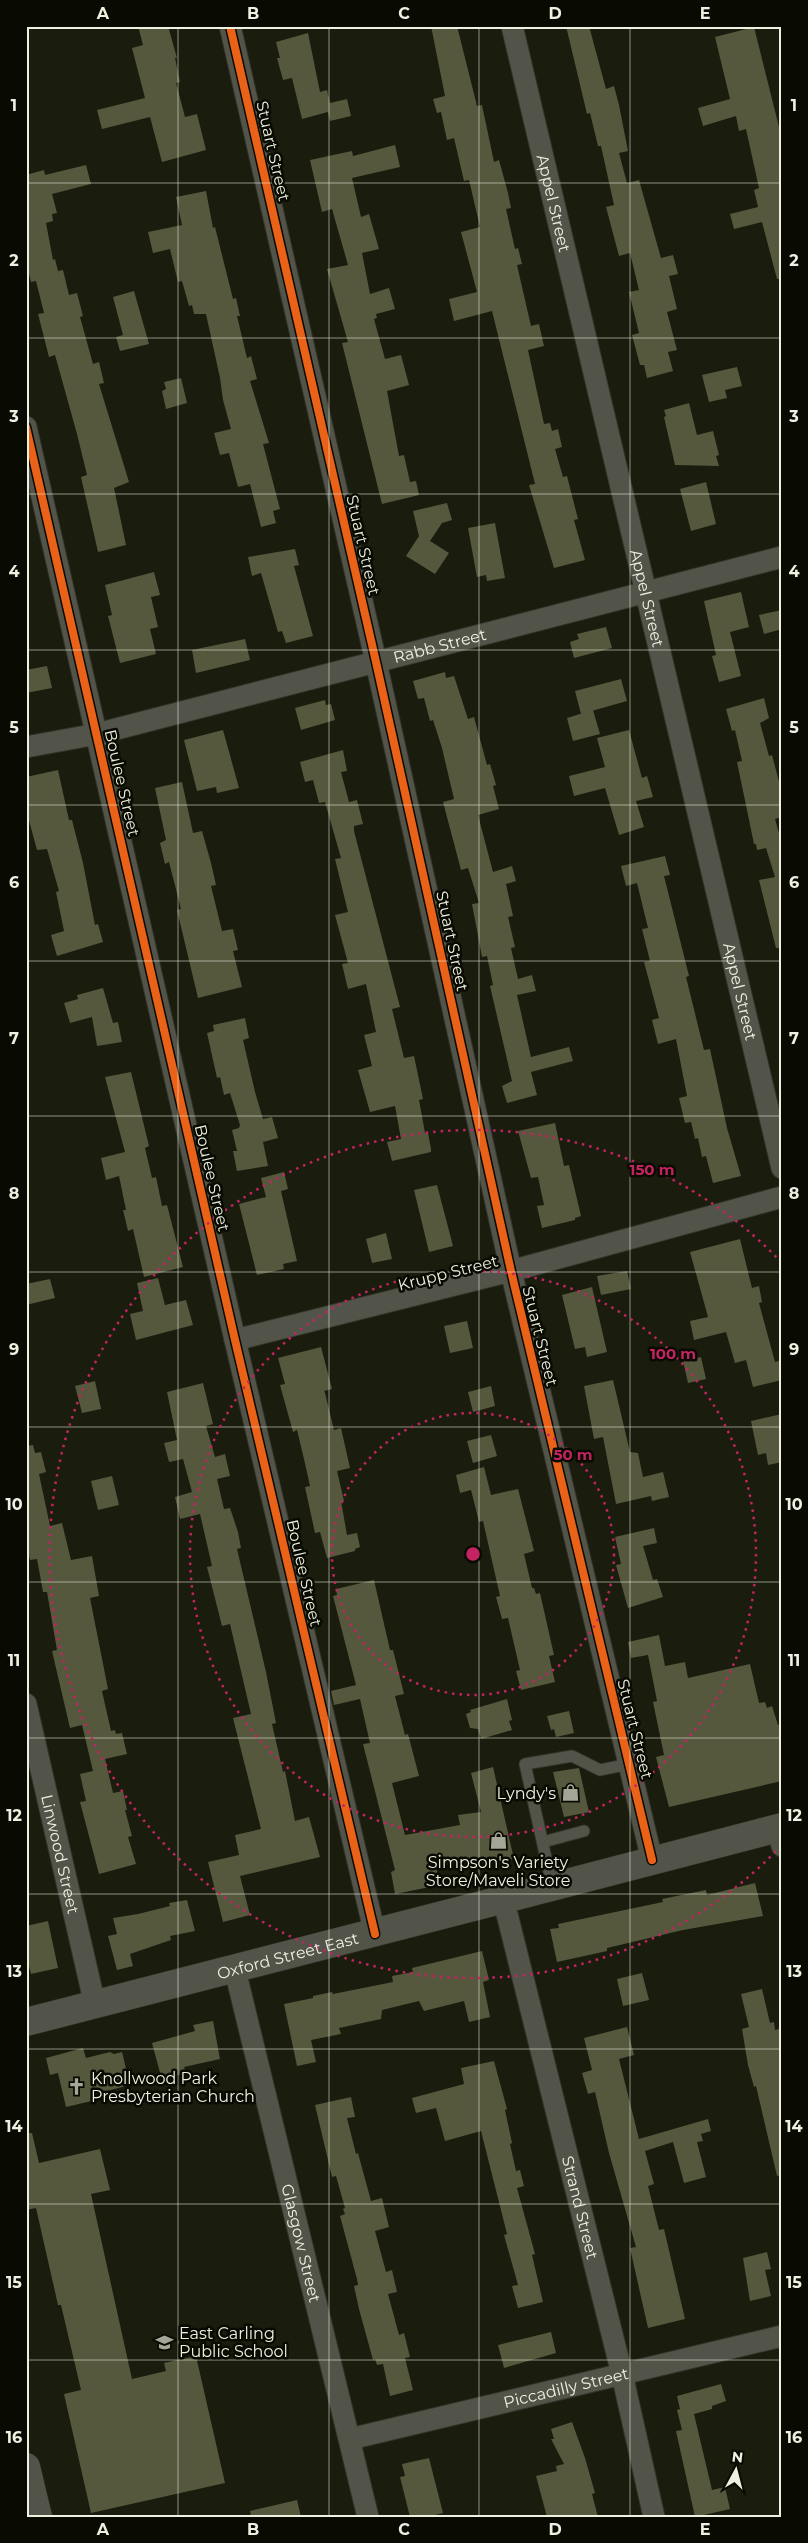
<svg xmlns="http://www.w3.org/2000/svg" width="808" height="2543" font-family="Montserrat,sans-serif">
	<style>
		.building { fill: #55583d }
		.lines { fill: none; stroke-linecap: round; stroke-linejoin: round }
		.lane-casing { stroke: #34342b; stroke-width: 13 }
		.street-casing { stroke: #34342b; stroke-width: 23 }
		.secondary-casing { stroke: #34342b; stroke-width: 29 }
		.lane { stroke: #525449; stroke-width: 11 }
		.street { stroke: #525449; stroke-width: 21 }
		.secondary { stroke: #525449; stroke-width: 28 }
		.cycleway-casing { stroke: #090b02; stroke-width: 11 }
		.cycleway { stroke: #ea6118; stroke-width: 8 }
		.grid { fill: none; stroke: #eef1e1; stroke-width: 1; stroke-opacity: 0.55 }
		.ring { fill: none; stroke: #c42362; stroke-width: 2.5; stroke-dasharray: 2.5 5 }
		.labels { text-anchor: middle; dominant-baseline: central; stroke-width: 5; stroke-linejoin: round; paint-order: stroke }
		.street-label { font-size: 16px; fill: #eef1e1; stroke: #090b02 }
		.poi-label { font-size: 16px; fill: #eef1e1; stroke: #090b02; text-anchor: start }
		.centre { fill: #c42362; stroke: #090b02; stroke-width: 2.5 }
		.ring-label { font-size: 15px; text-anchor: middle; font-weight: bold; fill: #c42362; stroke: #090b02; stroke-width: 5; stroke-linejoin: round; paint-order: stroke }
		.neatline { fill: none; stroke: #eef1e1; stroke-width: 2 }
		.grid-label { font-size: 16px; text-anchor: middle; font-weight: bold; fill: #eef1e1 }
	</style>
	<rect width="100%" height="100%" fill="#1a1c0d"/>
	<g class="building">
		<polygon points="138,26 168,26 177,58 175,58 180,82 176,83 185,117 197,114 206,150 162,162 150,117 102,129 97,110 145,98 132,48 143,45"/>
		<polygon points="431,26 457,26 477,106 482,105 494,162 499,160 508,193 511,208 506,209 515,249 518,248 522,264 517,265 531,326 539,324 544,346 528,350 544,424 550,423 552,431 558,429 562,447 555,449 563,477 567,476 578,519 574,520 585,560 554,568 529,485 535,484 492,311 454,321 449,299 477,292 461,232 480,227 469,180 464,181 454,138 447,140 441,112 437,113 433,99 445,96"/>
		<polygon points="566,26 589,26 606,89 614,86 619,105 628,151 619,153 627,183 639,180 661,258 673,255 678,274 669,276 677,309 667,312 677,350 668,352 673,371 647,378 644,365 640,365 632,335 639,333 629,292 639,290 630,253 619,256 606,207 614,205 601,146 598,146 590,113 587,114"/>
		<polygon points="754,27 782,139 782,279 777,279 762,222 734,229 730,214 758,207 754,190 759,188 746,129 739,131 736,116 703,126 698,108 730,99 715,37"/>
		<polygon points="308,33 320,92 327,90 330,103 347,99 351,116 330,121 328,112 302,119 292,78 283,80 277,58 280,58 276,42"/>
		<polygon points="395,145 400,167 352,178 361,217 369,214 379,249 362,253 370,294 389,288 395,309 376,314 377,318 374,319 385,359 401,355 409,385 387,391 399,456 404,455 410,482 416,481 419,495 382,504 342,343 348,342 327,269 348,265 332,209 322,212 310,160 352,151 353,156"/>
		<polygon points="86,165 91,184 52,194 57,213 52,214 53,221 46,223 53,260 55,259 58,271 63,270 69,295 77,293 83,316 80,317 93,364 99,362 104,383 99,384 129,482 114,488 126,545 98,552 81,477 87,475 77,434 55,355 49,357 38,314 44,313 36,281 31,282 26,262 26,175 44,170 45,175"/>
		<polygon points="206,191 213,228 215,227 233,299 236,298 240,316 237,316 247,358 251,356 257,379 250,381 269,443 263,444 280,509 273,511 276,523 261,527 250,484 238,487 229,453 220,455 214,433 231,429 223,400 220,378 206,314 194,314 192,305 189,306 182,281 178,282 170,249 153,253 148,232 182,225 176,197"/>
		<polygon points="134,291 149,344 120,351 116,337 123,335 113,297"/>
		<polygon points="737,367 742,386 725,390 727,398 709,402 702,375"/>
		<polygon points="181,378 187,403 166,409 162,391 166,389 164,382"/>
		<polygon points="689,403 697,435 713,431 719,455 716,456 719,466 675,465 664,417 666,416 664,410"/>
		<polygon points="706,482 716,524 691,531 680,489"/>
		<polygon points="447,503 452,520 442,523 430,541 449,553 435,574 406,556 419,536 413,511"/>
		<polygon points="495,523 505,578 487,581 486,575 477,577 468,528"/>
		<polygon points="295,549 299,565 294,566 313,636 286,643 282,631 278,632 261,573 252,576 248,557"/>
		<polygon points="154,572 160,595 151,597 158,627 150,629 156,654 120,663 108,616 112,615 105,585"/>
		<polygon points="741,592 749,627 730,632 741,676 719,682 712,656 716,655 704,601"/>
		<polygon points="782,610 782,629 764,634 759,615"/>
		<polygon points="606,627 612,648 574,658 570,642 579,639 577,634"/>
		<polygon points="245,639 250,660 196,673 192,650"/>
		<polygon points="47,666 52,688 26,693 26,670"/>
		<polygon points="445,672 446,678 454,676 468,719 474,717 487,765 490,764 496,785 493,786 499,809 478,815 493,872 512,866 516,881 506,884 513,916 508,917 515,947 511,948 518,979 532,975 536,991 517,995 531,1057 569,1047 573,1061 531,1072 537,1095 507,1103 502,1086 512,1081 490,986 493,985 487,956 482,957 472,904 479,903 468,868 461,870 443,802 454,799 442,748 433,720 430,721 424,698 418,699 413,681"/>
		<polygon points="621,679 627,701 581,714 575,691"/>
		<polygon points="764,698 769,718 760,723 769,756 772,755 782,793 782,817 775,819 782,844 782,948 776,948 759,880 775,877 766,848 757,850 756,844 754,844 737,762 742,761 735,730 732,731 726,709"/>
		<polygon points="325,700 326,705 331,704 335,720 301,730 295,708"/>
		<polygon points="593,710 600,734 573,741 567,718"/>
		<polygon points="223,730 239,788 217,793 216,787 197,791 184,740"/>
		<polygon points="629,730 642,778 647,776 653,797 636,801 644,827 619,835 605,788 574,796 569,776 605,767 597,738"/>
		<polygon points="343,750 347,771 341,772 349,802 357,800 363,824 354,826 354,831 400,1007 392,1009 404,1058 414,1056 423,1099 419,1100 425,1133 428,1133 431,1149 431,1152 392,1161 387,1142 401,1139 395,1106 370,1112 358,1070 372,1066 364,1035 376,1032 366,984 348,989 342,964 348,963 335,915 348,912 335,859 341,858 325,802 319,803 313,780 305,782 300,762"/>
		<polygon points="58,770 69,820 72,820 83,863 95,925 98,924 103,942 57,956 51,935 64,931 56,892 59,891 47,849 37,850 28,817 26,817 26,777"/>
		<polygon points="182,782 193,833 202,831 211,863 216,885 211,886 222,931 233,929 238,950 233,951 242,987 198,998 177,910 181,909 169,862 165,864 160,843 166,840 155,788"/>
		<polygon points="665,856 670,875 664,876 689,976 686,977 704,1050 710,1049 727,1128 741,1176 713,1183 706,1156 702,1157 698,1138 695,1139 691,1122 685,1123 679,1098 687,1096 676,1039 658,1044 652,1020 659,1018 644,962 650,961 642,929 648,928 637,883 626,886 621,866"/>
		<polygon points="103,988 113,1023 118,1022 122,1042 97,1046 92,1017 70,1023 64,1003 78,999 77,995"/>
		<polygon points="245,1018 249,1038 243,1040 255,1092 263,1119 272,1117 278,1138 263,1142 268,1166 237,1171 233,1151 237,1151 232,1130 239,1128 240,1125 230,1093 224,1095 220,1077 217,1078 207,1033 214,1031 213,1025"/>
		<polygon points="131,1072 149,1146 145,1148 152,1178 156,1177 162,1206 167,1205 183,1267 144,1277 133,1229 128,1231 123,1210 126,1210 119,1176 106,1180 101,1158 125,1152 105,1077"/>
		<polygon points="555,1123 564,1166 569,1165 581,1216 575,1218 575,1220 542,1228 537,1206 544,1205 538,1177 531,1178 518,1131"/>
		<polygon points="284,1172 288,1189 281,1191 297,1261 283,1264 284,1269 257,1275 239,1204 266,1197 261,1178"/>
		<polygon points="437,1185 453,1246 429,1252 414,1190"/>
		<polygon points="386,1233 392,1259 372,1263 366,1239"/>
		<polygon points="740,1239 752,1288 759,1286 762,1302 759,1303 775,1362 782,1360 782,1380 753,1387 746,1360 735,1363 726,1332 694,1340 690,1321 708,1317 690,1252"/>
		<polygon points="627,1271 631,1289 601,1295 597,1276"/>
		<polygon points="158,1278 165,1305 186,1300 193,1325 136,1340 130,1314 143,1311 137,1283"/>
		<polygon points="50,1279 55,1298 26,1305 26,1284"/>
		<polygon points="592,1287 607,1352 587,1357 585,1347 575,1349 562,1295"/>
		<polygon points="467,1321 473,1348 450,1353 444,1326"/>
		<polygon points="321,1347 332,1389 324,1391 325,1393 334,1430 341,1428 350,1468 337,1471 344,1501 341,1501 347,1535 357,1533 360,1547 355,1549 355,1551 327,1558 320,1532 315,1533 305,1487 310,1486 304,1459 297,1430 293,1432 280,1385 285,1384 278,1358"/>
		<polygon points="701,1357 706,1379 688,1383 683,1361"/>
		<polygon points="613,1380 630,1452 638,1453 643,1477 663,1472 669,1497 652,1501 651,1496 616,1504 603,1437 594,1439 584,1386"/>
		<polygon points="95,1381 101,1409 82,1413 75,1386"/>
		<polygon points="203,1383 213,1424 206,1426 215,1457 225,1454 230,1476 217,1479 224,1509 230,1508 238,1532 241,1548 237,1549 266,1672 276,1723 272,1724 283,1772 285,1771 295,1821 309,1817 320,1857 240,1876 250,1915 223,1922 208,1862 239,1855 235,1835 261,1829 233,1718 251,1714 230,1624 222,1626 207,1567 212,1566 200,1514 180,1519 175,1497 192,1492 183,1459 169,1462 164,1443 177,1440 167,1392"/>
		<polygon points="491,1386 495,1406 473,1412 468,1392"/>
		<polygon points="782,1414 782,1462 768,1465 766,1453 758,1455 751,1421"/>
		<polygon points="491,1435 497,1456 473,1463 467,1441"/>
		<polygon points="33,1445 35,1453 41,1452 46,1472 39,1474 50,1526 62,1523 71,1560 92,1556 99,1596 90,1598 108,1689 102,1691 111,1731 115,1730 116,1734 122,1733 127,1754 105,1759 113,1793 123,1791 127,1810 125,1810 132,1836 128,1837 136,1864 99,1874 80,1802 86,1801 80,1774 93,1771 82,1725 70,1728 52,1651 57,1650 47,1592 43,1592 37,1559 30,1560 26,1544 26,1446"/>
		<polygon points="484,1467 491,1495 518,1489 534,1551 524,1554 532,1588 534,1588 536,1594 540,1593 554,1655 549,1656 555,1682 521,1690 516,1671 520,1670 508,1618 502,1619 496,1597 500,1596 483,1521 479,1522 471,1490 460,1493 456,1475"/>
		<polygon points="112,1476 119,1505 98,1510 91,1481"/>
		<polygon points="654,1528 657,1543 643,1546 653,1580 657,1579 663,1597 628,1608 616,1565 621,1564 615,1537"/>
		<polygon points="374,1580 390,1650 393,1650 404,1694 395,1696 405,1735 408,1734 419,1776 392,1783 405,1835 460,1825 458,1815 481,1812 471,1773 493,1767 514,1859 494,1862 493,1857 436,1867 440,1885 395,1894 391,1872 395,1870 363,1744 370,1743 360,1699 334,1705 331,1691 356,1685 333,1596 337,1595 336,1589"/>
		<polygon points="659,1635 665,1666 685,1662 688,1678 750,1664 759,1703 765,1702 767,1708 772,1706 778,1725 782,1724 782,1781 669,1807 656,1757 664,1755 653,1702 657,1701 648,1655 631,1658 628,1642"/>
		<polygon points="507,1699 512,1720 509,1721 512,1730 481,1739 478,1729 470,1728 466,1714 471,1712 470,1710"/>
		<polygon points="569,1711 574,1733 556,1737 554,1729 551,1730 547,1716"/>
		<polygon points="579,1768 589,1812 564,1817 553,1772"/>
		<polygon points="755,1883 763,1916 683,1930 607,1948 607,1951 557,1962 550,1929 559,1928 558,1924 663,1902 662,1899 706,1890 707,1895"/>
		<polygon points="187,1900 195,1931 170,1936 171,1940 130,1954 133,1966 117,1970 108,1936 117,1934 113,1918 138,1914 170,1906 169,1903"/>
		<polygon points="48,1921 58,1968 31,1974 26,1954 26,1926"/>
		<polygon points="482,1951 489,1980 483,1982 490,2017 469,2022 464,2001 424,2011 419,2001 382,2010 381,2019 339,2028 341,2034 311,2040 316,2062 297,2066 284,2004 313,1998 313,1996 332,1992 333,1994 393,1982 392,1976 413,1972 412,1968"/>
		<polygon points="642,1973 649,2000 623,2006 617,1979"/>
		<polygon points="762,1989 770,2023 774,2022 775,2030 782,2028 782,2175 777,2176 756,2086 754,2087 748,2065 742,2029 749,2027 741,1994"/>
		<polygon points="213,2021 220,2059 184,2067 186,2073 162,2080 152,2043 195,2031 193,2025"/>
		<polygon points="627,2027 634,2055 619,2059 639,2139 708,2119 711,2131 701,2134 703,2141 697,2142 706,2177 684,2183 673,2142 645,2151 654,2184 648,2186 659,2230 664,2229 685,2319 648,2328 630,2248 636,2247 609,2153 595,2092 588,2094 582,2073 592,2070 584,2038"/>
		<polygon points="83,2048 86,2058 110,2052 114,2054 122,2052 130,2085 95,2094 96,2100 66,2107 58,2073 50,2075 46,2058"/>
		<polygon points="494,2061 507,2109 505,2110 512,2143 510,2144 516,2171 520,2170 524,2186 517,2188 535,2254 532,2255 543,2302 518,2308 512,2286 518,2285 504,2235 507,2234 481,2131 445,2141 436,2108 416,2113 412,2098 464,2084 461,2068"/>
		<polygon points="351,2097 355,2117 347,2118 356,2154 358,2153 371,2201 382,2198 389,2227 375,2231 386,2272 392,2270 397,2292 388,2294 399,2335 404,2333 410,2357 405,2358 413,2390 390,2396 383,2364 377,2365 375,2359 373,2360 359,2309 354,2286 358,2285 357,2279 340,2216 345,2214 343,2209 345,2208 336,2176 332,2177 315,2105"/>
		<polygon points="26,2133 32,2133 39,2163 100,2149 110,2190 91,2194 132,2379 166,2371 164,2363 196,2356 225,2483 91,2513 64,2394 81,2390 61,2305 58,2305 36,2208 26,2210"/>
		<polygon points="767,2252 771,2269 765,2270 771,2296 750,2301 743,2258"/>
		<polygon points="551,2332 556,2353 504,2368 498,2345"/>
		<polygon points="721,2384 726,2401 712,2406 712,2409 694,2414 712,2490 725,2487 730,2509 695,2517 676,2431 682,2430 677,2410 680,2409 677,2396"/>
		<polygon points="572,2422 585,2458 595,2493 592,2494 598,2517 547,2517 536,2476 557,2471 556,2466 564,2464 551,2439 554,2439 551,2429"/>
		<polygon points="429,2458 443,2513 427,2517 410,2517 400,2477 405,2476 402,2464"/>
		<polygon points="297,2500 301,2517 251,2517 250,2511"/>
	</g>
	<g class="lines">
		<defs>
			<g id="lane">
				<polyline points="543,1842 584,1831"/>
				<polyline points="552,1885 525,1764 572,1756 600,1770 629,1764"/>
			</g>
			<g id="street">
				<polyline points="230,26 376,662 511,1271 652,1860"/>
				<path id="s1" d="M512,26L782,1168"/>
				<polyline points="26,427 235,1340 375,1934"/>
				<path id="s2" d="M26,747L97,734L782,557"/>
				<polyline points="235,1340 511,1271 782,1197"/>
				<path id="s3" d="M26,1704L95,2005"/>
				<polyline points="777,1828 782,1846"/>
				<path id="s4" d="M503,1898L622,2374L654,2517"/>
				<path id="s5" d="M235,1970L368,2517"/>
				<path id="s6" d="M350,2439L782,2336"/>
			</g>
			<g id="secondary">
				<path id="s7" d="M26,2022C279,1959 530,1892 782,1827"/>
				<polyline points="26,2467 38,2517"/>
			</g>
		</defs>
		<use href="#lane" class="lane-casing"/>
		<use href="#street" class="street-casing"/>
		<use href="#secondary" class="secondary-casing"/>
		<use href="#lane" class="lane"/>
		<use href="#street" class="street"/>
		<use href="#secondary" class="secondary"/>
		<defs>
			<g id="cycleway">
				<polyline points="230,26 376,662 511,1271 652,1860"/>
				<polyline points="26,427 235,1340 375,1934"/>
			</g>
		</defs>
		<use href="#cycleway" class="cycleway-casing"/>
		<use href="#cycleway" class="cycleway"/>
	</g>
	<path class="grid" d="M178,26V2517M329,26V2517M479,26V2517M630,26V2517M26,183H782M26,338H782M26,494H782M26,650H782M26,805H782M26,961H782M26,1116H782M26,1272H782M26,1427H782M26,1582H782M26,1738H782M26,1894H782M26,2049H782M26,2204H782M26,2360H782"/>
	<g class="ring">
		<circle cx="473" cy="1554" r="141"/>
		<circle cx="473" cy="1554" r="283"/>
		<path d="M781 1846A424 424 0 1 1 781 1262"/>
	</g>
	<defs>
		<symbol id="shop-bare" viewBox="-9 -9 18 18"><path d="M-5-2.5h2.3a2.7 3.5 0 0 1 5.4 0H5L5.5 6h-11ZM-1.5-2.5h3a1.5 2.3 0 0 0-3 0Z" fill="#a4a697" stroke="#090b02" stroke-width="2.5" paint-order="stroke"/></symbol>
		<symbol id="church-bare" viewBox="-9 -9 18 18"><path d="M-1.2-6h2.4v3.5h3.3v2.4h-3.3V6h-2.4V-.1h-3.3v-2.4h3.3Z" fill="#a4a697" stroke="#090b02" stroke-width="2.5" paint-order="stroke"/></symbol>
		<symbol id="school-bare" viewBox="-9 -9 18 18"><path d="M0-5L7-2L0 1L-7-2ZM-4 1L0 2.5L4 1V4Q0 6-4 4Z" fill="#a4a697" stroke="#090b02" stroke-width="2.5" paint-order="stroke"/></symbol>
	</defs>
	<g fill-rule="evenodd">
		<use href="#shop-bare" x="558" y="1780" width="25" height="25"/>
		<use href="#shop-bare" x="486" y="1828" width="25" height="25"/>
		<use href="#church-bare" x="64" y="2074" width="25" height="25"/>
		<use href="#school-bare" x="152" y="2330" width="25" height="25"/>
	</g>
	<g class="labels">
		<g class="street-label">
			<text transform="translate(273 151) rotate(77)">Stuart Street</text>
			<text stroke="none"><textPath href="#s1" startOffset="182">Appel Street</textPath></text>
			<text transform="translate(363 545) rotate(77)">Stuart Street</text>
			<text stroke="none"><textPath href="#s1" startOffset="588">Appel Street</textPath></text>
			<text stroke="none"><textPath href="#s2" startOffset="426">Rabb Street</textPath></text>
			<text transform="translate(122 783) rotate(77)">Boulee Street</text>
			<text transform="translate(452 941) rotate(78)">Stuart Street</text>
			<text stroke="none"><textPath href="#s1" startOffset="992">Appel Street</textPath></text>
			<text transform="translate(212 1178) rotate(77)">Boulee Street</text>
			<text transform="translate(448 1273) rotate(-14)">Krupp Street</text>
			<text transform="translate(540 1336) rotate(76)">Stuart Street</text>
			<text transform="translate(304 1573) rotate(77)">Boulee Street</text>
			<text transform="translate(635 1729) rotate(76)">Stuart Street</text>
			<text stroke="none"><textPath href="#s3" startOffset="154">Linwood Street</textPath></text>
			<text stroke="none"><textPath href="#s7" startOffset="270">Oxford Street East</textPath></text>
			<text stroke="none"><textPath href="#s4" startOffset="319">Strand Street</textPath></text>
			<text stroke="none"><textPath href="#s5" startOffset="281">Glasgow Street</textPath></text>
			<text stroke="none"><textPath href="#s6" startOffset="222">Piccadilly Street</textPath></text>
		</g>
		<g class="poi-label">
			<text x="556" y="1793" text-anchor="end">Lyndy's</text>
			<text x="498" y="1862" text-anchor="middle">Simpson's Variety<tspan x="498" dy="18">Store/Maveli Store</tspan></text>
			<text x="91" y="2078">Knollwood Park<tspan x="91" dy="18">Presbyterian Church</tspan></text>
			<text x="179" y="2333">East Carling<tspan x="179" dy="18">Public School</tspan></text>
		</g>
	</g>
	<circle cx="473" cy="1554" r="8" class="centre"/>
	<g class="ring-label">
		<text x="652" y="1175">150 m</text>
		<text x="673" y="1359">100 m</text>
		<text x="573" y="1460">50 m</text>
	</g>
	<rect width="808" height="2543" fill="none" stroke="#090b02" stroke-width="55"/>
	<g transform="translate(736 2470) rotate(7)" stroke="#090b02" stroke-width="4" paint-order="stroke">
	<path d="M0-4L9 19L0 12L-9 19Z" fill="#eef1e1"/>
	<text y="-8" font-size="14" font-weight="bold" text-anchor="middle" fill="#eef1e1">N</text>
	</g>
	<rect x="28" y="28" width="752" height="2488" class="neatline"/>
	<g class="grid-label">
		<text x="103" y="19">A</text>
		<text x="253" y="19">B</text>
		<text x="404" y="19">C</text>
		<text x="555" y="19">D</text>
		<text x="705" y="19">E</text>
		<text x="14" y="111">1</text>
		<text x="794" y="111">1</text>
		<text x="14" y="266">2</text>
		<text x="794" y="266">2</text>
		<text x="14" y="422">3</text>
		<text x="794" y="422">3</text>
		<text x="14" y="577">4</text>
		<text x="794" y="577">4</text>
		<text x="14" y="733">5</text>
		<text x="794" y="733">5</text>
		<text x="14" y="888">6</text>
		<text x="794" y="888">6</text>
		<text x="14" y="1044">7</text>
		<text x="794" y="1044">7</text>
		<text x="14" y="1199">8</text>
		<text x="794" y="1199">8</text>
		<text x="14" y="1355">9</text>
		<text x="794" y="1355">9</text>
		<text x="14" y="1510">10</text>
		<text x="794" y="1510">10</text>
		<text x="14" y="1666">11</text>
		<text x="794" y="1666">11</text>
		<text x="14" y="1821">12</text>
		<text x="794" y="1821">12</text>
		<text x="14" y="1977">13</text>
		<text x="794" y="1977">13</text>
		<text x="14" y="2132">14</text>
		<text x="794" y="2132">14</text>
		<text x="14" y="2288">15</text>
		<text x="794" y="2288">15</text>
		<text x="14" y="2443">16</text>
		<text x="794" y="2443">16</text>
		<text x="103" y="2535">A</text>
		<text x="253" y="2535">B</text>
		<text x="404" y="2535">C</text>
		<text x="555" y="2535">D</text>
		<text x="705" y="2535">E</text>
	</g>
</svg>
